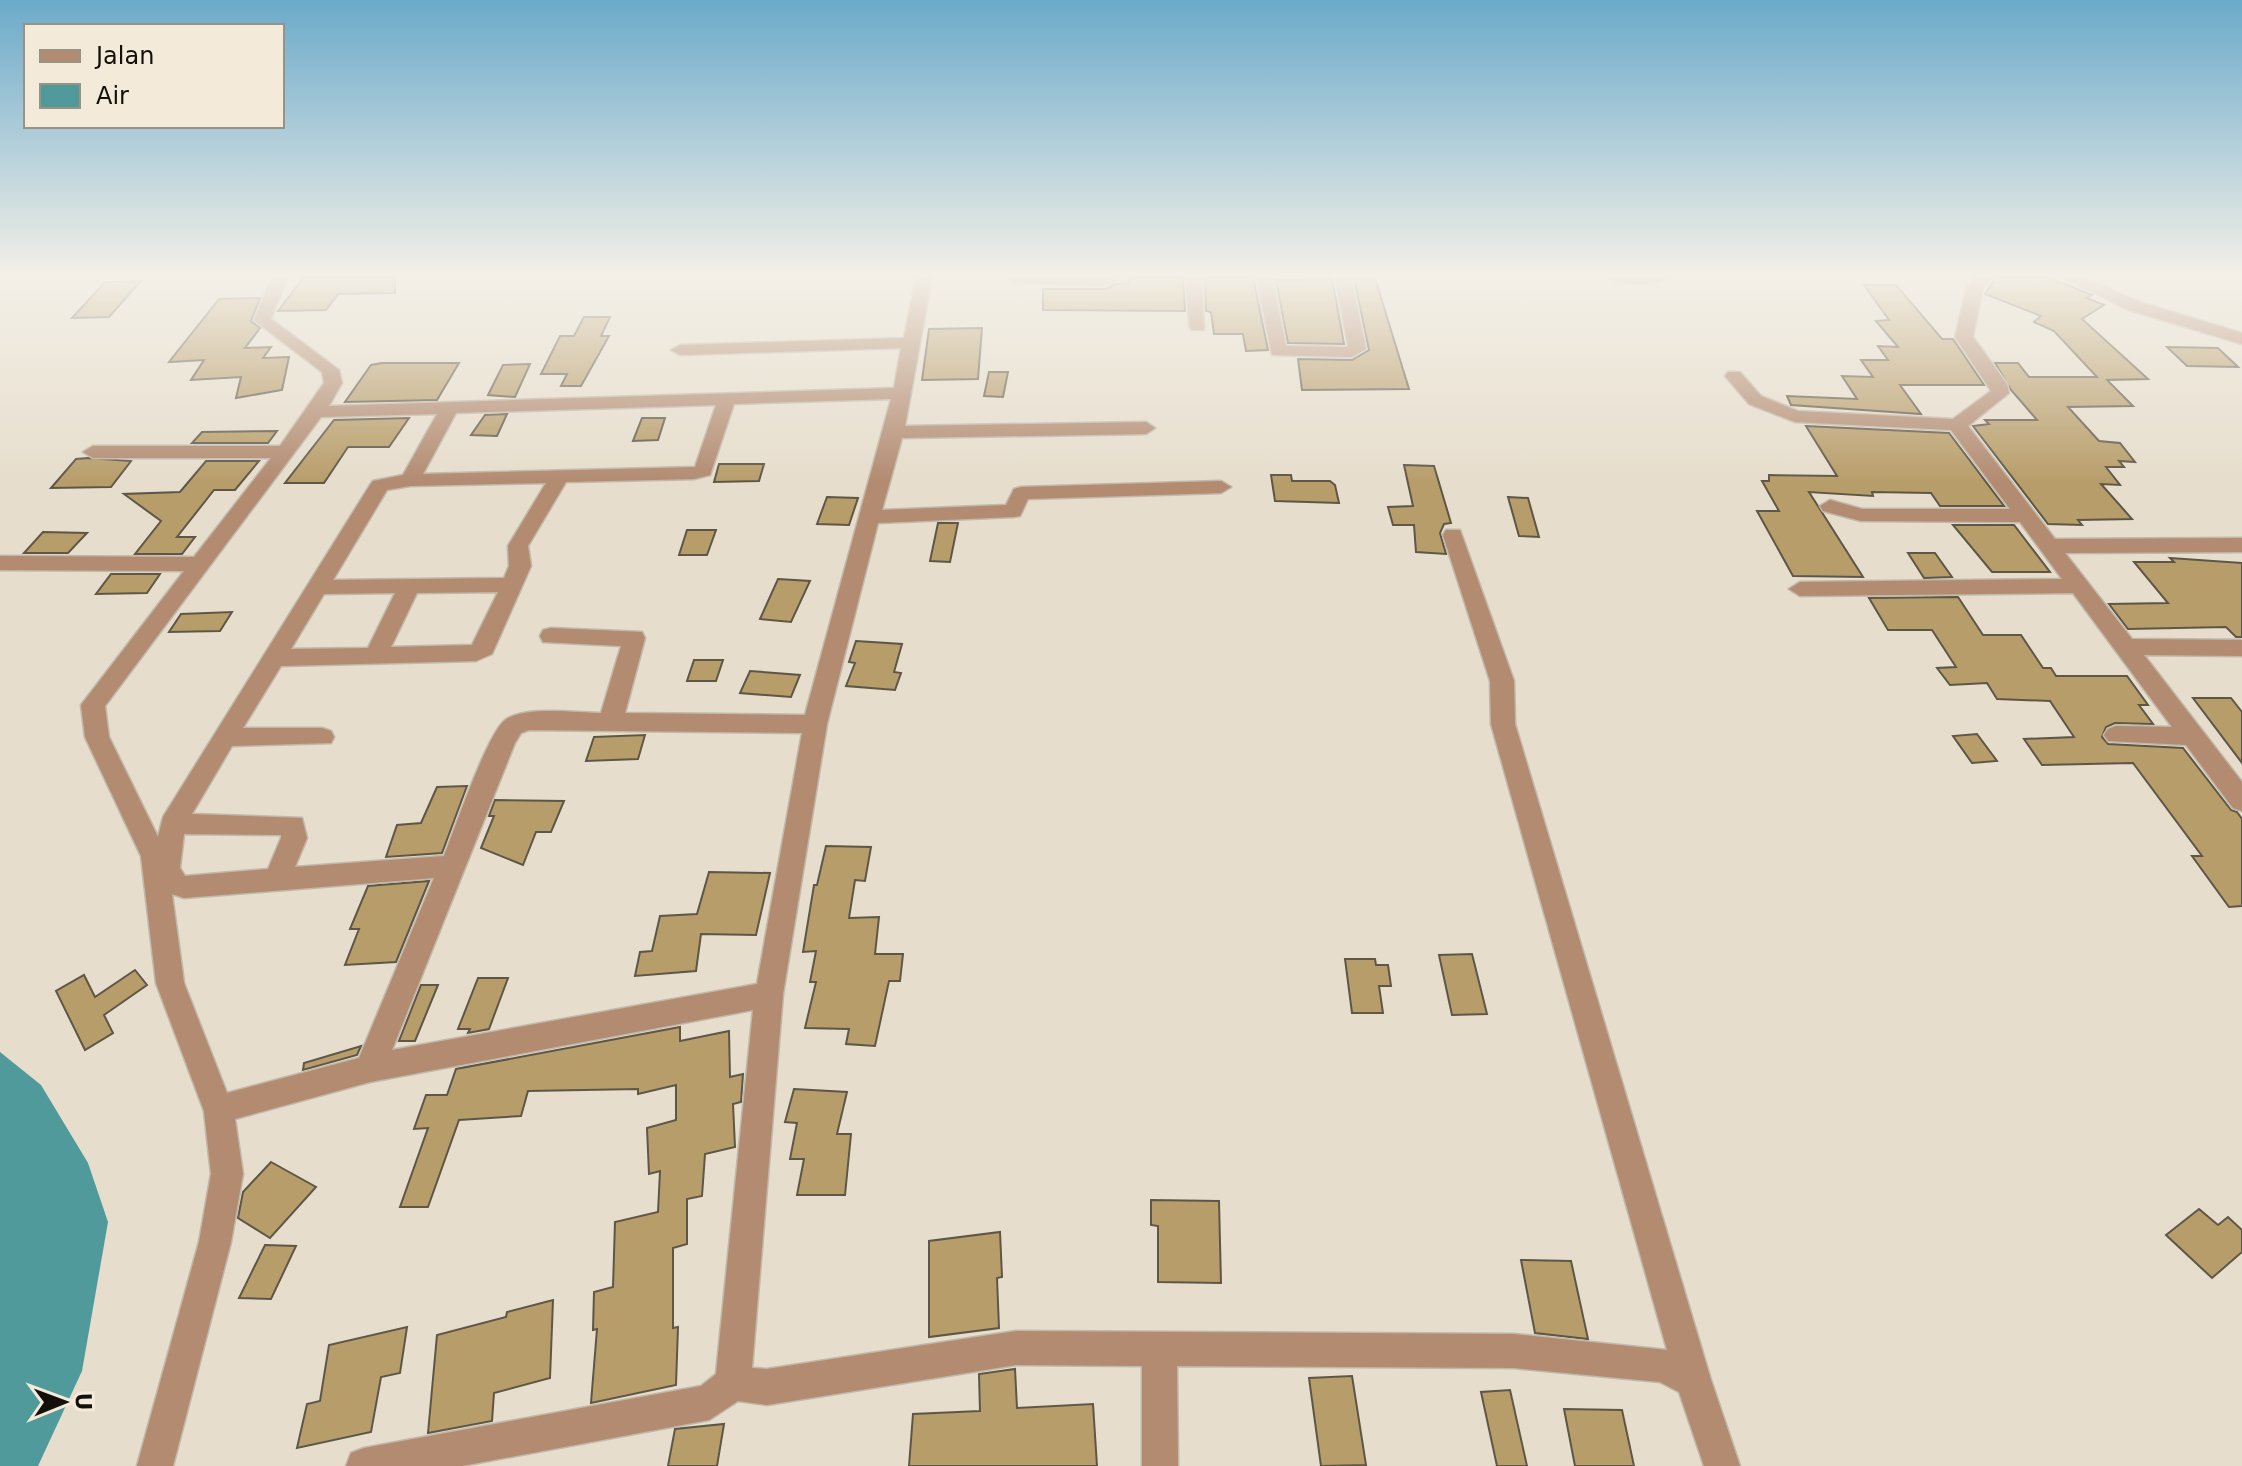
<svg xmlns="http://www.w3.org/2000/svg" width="2242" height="1466" font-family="'DejaVu Sans',sans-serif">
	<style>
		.water { fill: #509a9c }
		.building { fill: #b79d6a; stroke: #5e5748; stroke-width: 2 }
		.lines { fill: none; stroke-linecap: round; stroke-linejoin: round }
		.minor-casing { stroke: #c0b8a9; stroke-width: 3 }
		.minor { fill: #b28b71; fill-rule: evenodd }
	</style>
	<rect width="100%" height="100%" fill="#e6ddcc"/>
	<polygon class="water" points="0,1052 41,1085 88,1163 108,1222 82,1371 38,1466 0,1466"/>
	<g class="building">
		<polygon points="304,277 395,277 395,293 338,294 326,310 278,311"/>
		<polygon points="1129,277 1183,277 1185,311 1043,310 1043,289 1106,289 1115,284 1129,284"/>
		<polygon points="1205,277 1253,277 1268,350 1246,351 1243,334 1214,334 1211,312 1206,311"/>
		<polygon points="1306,277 1332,278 1344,344 1288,343 1276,280 1307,280"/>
		<polygon points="1996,277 2047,277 2092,295 2087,298 2104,305 2082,319 2148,379 2107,380 2133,406 2068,407 2099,441 2120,443 2135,462 2119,461 2124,467 2106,467 2120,485 2101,484 2132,519 2078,520 2082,525 2048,524 1973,426 1989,424 1985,420 2037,420 2011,390 1995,363 2018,363 2029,377 2097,377 2054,331 2034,322 2041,316 1985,294"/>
		<polygon points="1354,278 1375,278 1409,389 1302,390 1298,359 1352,360 1369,350"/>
		<polygon points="141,281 109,317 72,318 105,282"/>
		<polygon points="1864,285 1896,285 1942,339 1953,339 1984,385 1900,385 1921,414 1791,405 1787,396 1857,399 1842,376 1873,377 1861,360 1888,360 1878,346 1898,347 1876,321 1889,320"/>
		<polygon points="260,298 251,321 260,328 245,348 271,347 263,358 289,357 282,390 236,398 241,377 191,380 204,360 169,362 219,299"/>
		<polygon points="584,317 610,317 601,336 609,336 581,386 561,386 567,374 541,374 560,336 574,336"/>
		<polygon points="982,328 978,379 922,380 929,329"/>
		<polygon points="2167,347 2218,348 2238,367 2187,366"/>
		<polygon points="382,363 459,363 437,400 345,402 371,365"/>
		<polygon points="530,364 515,397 488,395 503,365"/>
		<polygon points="989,372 1008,372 1003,397 984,396"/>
		<polygon points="507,414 497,436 471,435 485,415"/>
		<polygon points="409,418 389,447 348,447 324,483 285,483 334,420"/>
		<polygon points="642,418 665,418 658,440 633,441"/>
		<polygon points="1806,426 1949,433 2004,506 1940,506 1931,493 1872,492 1873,496 1809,492 1863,577 1793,576 1757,511 1779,511 1762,481 1769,481 1769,475 1837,476"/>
		<polygon points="277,431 268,443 192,443 202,432"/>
		<polygon points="88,458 131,461 111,487 51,488 76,459"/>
		<polygon points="206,461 259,461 235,490 214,490 177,537 195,537 182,554 135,554 161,521 124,494 180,492"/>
		<polygon points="719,464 764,464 759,481 714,482"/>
		<polygon points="1404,465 1434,466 1451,523 1444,524 1440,533 1446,554 1416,552 1414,525 1393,525 1388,507 1413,506"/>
		<polygon points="1271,475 1291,475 1292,481 1330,481 1335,485 1339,503 1275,501"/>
		<polygon points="827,497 858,498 849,525 817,524"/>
		<polygon points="1508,497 1528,498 1539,537 1519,536"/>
		<polygon points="938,523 958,523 950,562 930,561"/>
		<polygon points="1953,525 2014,525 2050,572 1992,572"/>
		<polygon points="687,530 716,530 707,555 679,555"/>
		<polygon points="43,532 87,533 68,553 24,553"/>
		<polygon points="1908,553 1935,553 1952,577 1924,578"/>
		<polygon points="2170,558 2242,563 2242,637 2236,637 2226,627 2128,629 2109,604 2168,603 2134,562 2174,562"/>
		<polygon points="111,574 160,574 147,593 96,594"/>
		<polygon points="778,579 810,581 791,622 760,619"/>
		<polygon points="1958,597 1983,635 2021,635 2043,668 2051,668 2056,676 2127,676 2148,705 2139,705 2153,724 2115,723 2106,727 2102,737 2108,744 2183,748 2231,810 2237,812 2242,819 2242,906 2229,907 2192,856 2202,856 2133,763 2042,765 2024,739 2074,737 2050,701 1997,699 1987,683 1950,685 1937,668 1956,667 1932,630 1888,630 1869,598"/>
		<polygon points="232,612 220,631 169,632 181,614"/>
		<polygon points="856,641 902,644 894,672 901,673 895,690 846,686 855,663 849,662"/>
		<polygon points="694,660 723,660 716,681 687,681"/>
		<polygon points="750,671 800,675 791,697 740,693"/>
		<polygon points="2193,698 2231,698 2242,712 2242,763"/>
		<polygon points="1977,734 1997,761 1972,763 1953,736"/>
		<polygon points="645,735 638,759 586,761 594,737"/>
		<polygon points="467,786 442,853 386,857 397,825 421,823 437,787"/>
		<polygon points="495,800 564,801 551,832 536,832 523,865 481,848 494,816 489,816"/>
		<polygon points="826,846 871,847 865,881 855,880 849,918 879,917 875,954 903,954 900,981 889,981 875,1046 846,1044 849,1029 805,1028 816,982 810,982 816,951 803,952 814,885 817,885"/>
		<polygon points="709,872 770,873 756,935 701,934 696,971 635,976 640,952 652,951 660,916 697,914"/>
		<polygon points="429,881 396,962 345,965 359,929 350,929 368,886"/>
		<polygon points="1472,954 1487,1014 1452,1015 1439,955"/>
		<polygon points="1345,959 1375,959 1376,965 1388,965 1391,986 1379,986 1383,1013 1352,1013"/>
		<polygon points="135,970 147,985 104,1015 113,1033 85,1050 56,991 84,975 95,997"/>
		<polygon points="478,978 508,978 489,1029 468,1033 470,1029 458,1029"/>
		<polygon points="421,985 438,985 415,1041 399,1041"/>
		<polygon points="680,1027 680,1041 729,1031 730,1077 743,1074 741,1102 733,1104 735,1147 705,1154 702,1196 687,1199 687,1244 673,1248 673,1328 678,1327 676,1385 591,1403 597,1329 593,1330 594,1292 613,1287 615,1222 658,1212 660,1171 649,1174 647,1128 676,1120 676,1085 638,1094 638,1089 528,1091 521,1116 459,1120 428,1207 400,1207 428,1128 414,1129 426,1095 447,1095 456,1069"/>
		<polygon points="361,1046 357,1055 303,1070 304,1063"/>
		<polygon points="794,1089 847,1092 837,1134 851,1134 845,1195 797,1195 804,1159 790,1159 797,1123 785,1122"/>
		<polygon points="271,1162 316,1187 270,1238 238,1218 243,1192"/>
		<polygon points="1151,1200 1219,1201 1221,1283 1158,1282 1158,1226 1151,1225"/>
		<polygon points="2199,1209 2218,1225 2228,1217 2242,1230 2242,1252 2212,1278 2166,1235"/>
		<polygon points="1000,1232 1002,1277 997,1278 999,1328 929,1337 929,1241"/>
		<polygon points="265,1245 296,1246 271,1299 239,1298"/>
		<polygon points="1521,1260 1571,1261 1588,1339 1535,1333"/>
		<polygon points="553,1300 550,1378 494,1393 492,1421 428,1433 437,1335 506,1317 507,1312"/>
		<polygon points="407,1327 400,1373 381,1377 371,1432 297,1448 307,1404 320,1401 329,1345"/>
		<polygon points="1015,1369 1017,1408 1093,1404 1097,1466 909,1466 913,1414 980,1411 979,1374"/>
		<polygon points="1352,1376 1366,1465 1321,1466 1309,1378"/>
		<polygon points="1510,1390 1527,1466 1497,1466 1481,1392"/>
		<polygon points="1564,1409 1622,1410 1634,1466 1575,1466"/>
		<polygon points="724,1424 717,1466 668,1466 675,1429"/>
	</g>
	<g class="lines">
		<defs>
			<g id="minor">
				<path d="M272,277H288L271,319L339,370L342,383L329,406L894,388L901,348L680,355L671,350L680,345L904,338L916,277H932L905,426L1146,422L1155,428L1146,434L902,438L882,510L1006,505L1014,489L1021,487L1221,481L1231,487L1221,493L1028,499L1020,516L1013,517L878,523L827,724L783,994L752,1368L767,1369L1016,1331L1514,1334L1667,1350L1491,724L1490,681L1443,535L1446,530H1460L1514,681L1515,724L1711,1380L1740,1466H1704L1679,1392L1660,1382L1514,1368L1177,1366L1178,1466H1142V1366L1016,1365L767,1405L738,1401L709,1420L462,1466H346L351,1453L364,1448L701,1386L716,1374L753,1010L370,1082L235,1119L243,1174L231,1242L173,1466H137L199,1242L211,1174L204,1111L156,983L141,856L85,737L81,705L184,571L0,570V556L194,557L271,458H93L83,452L93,446H280L324,383L322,372L254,320ZM891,399L805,715L625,713L645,638L642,632L551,628L543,630L540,636L543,642L621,646L601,713C578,713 522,705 504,721C486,737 455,829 444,856L295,867L307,838L302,818L192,814L232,746L331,743L334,737L331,731L322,728H243L281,666L476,661L492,654L531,566L528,546L566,482L694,479L710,475L734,404ZM716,405L695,467L423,474L456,413ZM437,414L403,475L373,481L370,485L163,817L158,837L109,737L105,706L321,417ZM546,483L508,546L509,566L504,578L333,580L387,490L410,486ZM498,592L472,645L391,647L417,593ZM395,593L368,648L291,649L324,594ZM529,730L802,733L757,984L392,1050L515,743L521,733ZM184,834L281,835V838L268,869L185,876L180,868ZM434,878L359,1058L227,1093L184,983L172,894L184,898Z"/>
				<polygon points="1120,277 1106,286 1015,283 1007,278"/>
				<polygon points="1186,277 1202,277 1204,330 1192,330 1189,326"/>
				<polygon points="1256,277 1272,277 1286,346 1348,347 1335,277 1351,277 1366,349 1352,357 1272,355"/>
				<path d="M1671,277C1661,286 1619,287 1609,278Z"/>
				<polygon points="1975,277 1993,277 1983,288 1973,337 2007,384 2009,393 1968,426 2055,539 2242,538 2242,552 2065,553 2132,639 2242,640 2242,656 2144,655 2242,782 2242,811 2233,808 2186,745 2108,741 2104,735 2108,729 2116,726 2172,727 2073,593 1800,596 1789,589 1800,582 2062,579 2020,522 1861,521 1823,511 1820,506 1830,500 1862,509 2010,509 1951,430 1795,422 1749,404 1725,376 1728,372 1740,372 1761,396 1798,411 1953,419 1991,391 1955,337 1967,286"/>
				<polygon points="2062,277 2084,277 2140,302 2242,333 2242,344 2128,310"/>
			</g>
		</defs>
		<use href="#minor" class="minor-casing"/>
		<use href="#minor" class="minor"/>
	</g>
	<linearGradient id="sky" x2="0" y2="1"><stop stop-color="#6baaca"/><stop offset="0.57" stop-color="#f4f0e8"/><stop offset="1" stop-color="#f4f0e8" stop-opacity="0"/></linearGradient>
	<rect width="2242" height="482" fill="url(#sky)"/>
	<rect x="24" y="24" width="260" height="104" fill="#f3ead9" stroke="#999386" stroke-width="2"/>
	<rect x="40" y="50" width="40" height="12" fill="#b28b71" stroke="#999386" stroke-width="2"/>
	<text x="96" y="64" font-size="24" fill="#13100a">Jalan</text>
	<rect x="40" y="84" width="40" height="24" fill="#509a9c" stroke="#999386" stroke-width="2"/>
	<text x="96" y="104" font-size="24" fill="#13100a">Air</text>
	<g transform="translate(64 1402) rotate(89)" stroke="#f3ead9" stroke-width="6" paint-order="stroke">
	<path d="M0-6L14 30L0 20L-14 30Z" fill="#13100a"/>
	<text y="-12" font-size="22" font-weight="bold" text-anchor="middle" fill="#13100a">U</text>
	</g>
</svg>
